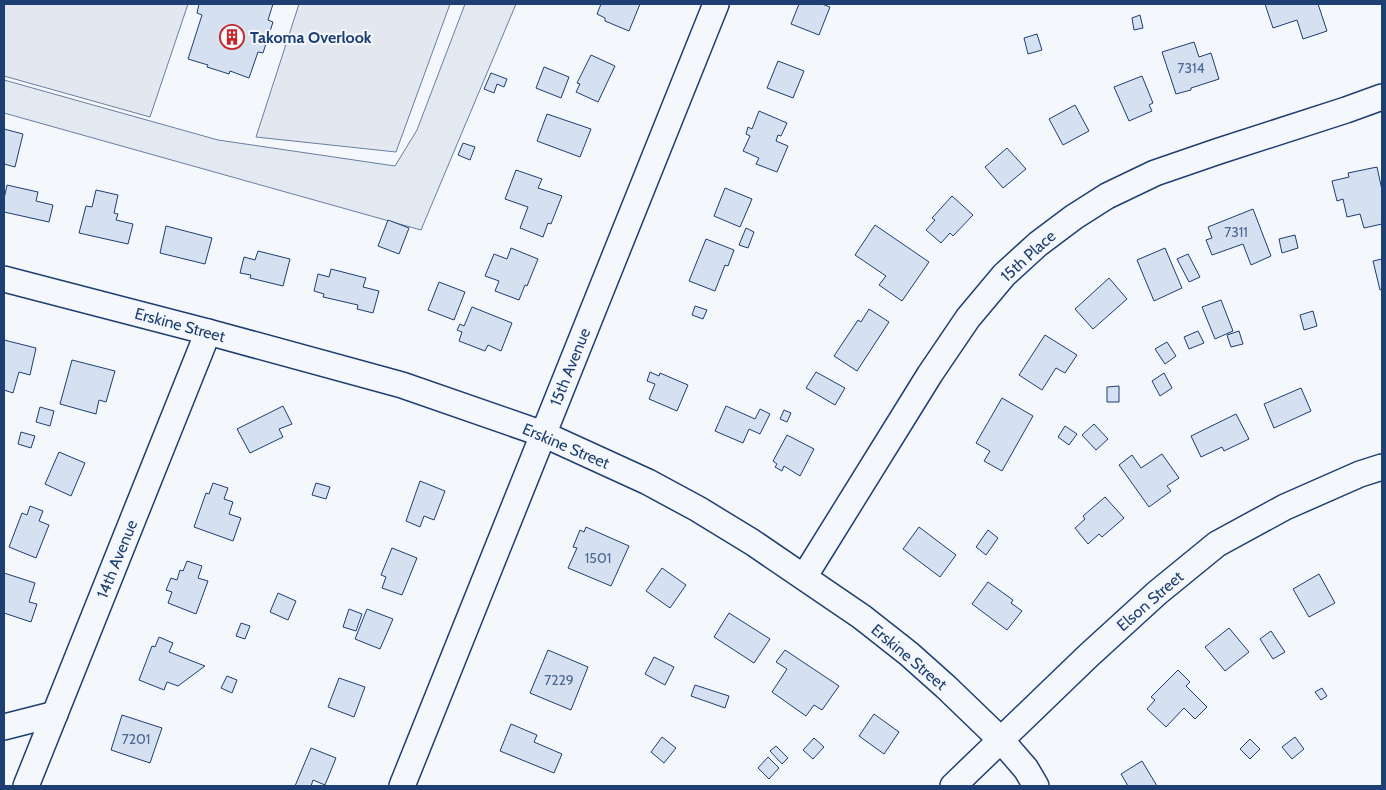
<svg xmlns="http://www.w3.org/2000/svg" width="1386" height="790" font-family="Cabin,sans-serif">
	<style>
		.green { fill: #e3e9f0; stroke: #687fa3 }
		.parking { fill: #e3e8f0; stroke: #687fa3 }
		.building { fill: #d5e0f0; stroke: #1d3f73 }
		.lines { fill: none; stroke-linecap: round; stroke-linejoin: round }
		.minor-casing { stroke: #1d3f73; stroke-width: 28 }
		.minor { stroke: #f4f7fb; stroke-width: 25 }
		.labels { text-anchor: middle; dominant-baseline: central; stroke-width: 4; stroke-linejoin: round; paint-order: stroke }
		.number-label { font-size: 14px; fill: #4b6792 }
		.poi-label { font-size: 16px; font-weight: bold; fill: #1d3f73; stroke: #f4f7fb; text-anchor: start }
		.street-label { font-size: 16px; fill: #1d3f73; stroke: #f4f7fb }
	</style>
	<rect width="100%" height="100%" fill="#f4f7fb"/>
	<polygon class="green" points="465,4 516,4 421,230 4,113 4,80 218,140 395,166 417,130"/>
	<g class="parking">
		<polygon points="4,4 188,4 150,117 4,76"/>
		<polygon points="299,4 450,4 396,152 256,137"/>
	</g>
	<g class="building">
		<polygon points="199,4 273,4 268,20 273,22 263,53 258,52 249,78 230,71 229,74 207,67 208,65 188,59 202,15 197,13"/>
		<polygon points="601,4 640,4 629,31 605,21 605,18 597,14"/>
		<polygon points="799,4 822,4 830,7 819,35 791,24"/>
		<polygon points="1265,4 1318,4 1327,31 1303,39 1297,20 1273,28"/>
		<polygon points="1140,15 1143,28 1134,30 1132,18"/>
		<polygon points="1037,34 1042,50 1028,54 1024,38"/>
		<polygon points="1194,42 1199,57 1211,53 1219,79 1191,88 1191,90 1176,94 1162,52"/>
		<polygon points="591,55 615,66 598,102 576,92 580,84 577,83"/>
		<polygon points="778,61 804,71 793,98 767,88"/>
		<polygon points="544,67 569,77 561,98 536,88"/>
		<polygon points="491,73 507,79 504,87 497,84 494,93 484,89"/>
		<polygon points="1142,76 1153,103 1149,105 1152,111 1129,121 1114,87"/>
		<polygon points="1075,105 1089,131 1063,145 1049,119"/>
		<polygon points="759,111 787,123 781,136 778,135 776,141 788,146 777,172 756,164 759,158 743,151 750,136 746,134 748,127 752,129"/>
		<polygon points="547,114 591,129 580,157 537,141"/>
		<polygon points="4,129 23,134 15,167 4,164"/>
		<polygon points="463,143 475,147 470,160 458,155"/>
		<polygon points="1007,148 1026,169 1003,188 985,167"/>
		<polygon points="1377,167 1382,190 1382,224 1364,228 1360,214 1347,217 1343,199 1337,201 1332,181 1349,177 1348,173"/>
		<polygon points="516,170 542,179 538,188 562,196 551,224 548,223 543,237 520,228 528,207 505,199"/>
		<polygon points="7,185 38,192 36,201 53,205 49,222 4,212 4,199"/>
		<polygon points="725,188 752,199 740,227 714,216"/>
		<polygon points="96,190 118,195 114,213 118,214 116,220 133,224 128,244 79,233 86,206 92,207"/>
		<polygon points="952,196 973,215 953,236 950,233 941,243 926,230 935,220 932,218"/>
		<polygon points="1253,209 1271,256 1251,265 1243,244 1212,255 1206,240 1212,238 1208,227"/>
		<polygon points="388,220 409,228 399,254 378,246"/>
		<polygon points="875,225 929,262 902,301 879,285 886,276 855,255"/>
		<polygon points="166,226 212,238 205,264 160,253"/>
		<polygon points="746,228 754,232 748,248 739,245"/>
		<polygon points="1295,235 1298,248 1282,253 1279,239"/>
		<polygon points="706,239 734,250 728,266 725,265 715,291 689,281"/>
		<polygon points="511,248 538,259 527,286 525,285 519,300 495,291 499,281 485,276 494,254 507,259"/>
		<polygon points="1165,248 1182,288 1154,301 1137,260"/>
		<polygon points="258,251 290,259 283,286 250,278 251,275 240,273 244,257 255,260"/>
		<polygon points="1188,254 1200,277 1189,282 1177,259"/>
		<polygon points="1382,259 1382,289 1380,290 1373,261"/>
		<polygon points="331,269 366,278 363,287 379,291 373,313 357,309 358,305 323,297 324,294 314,291 318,274 329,277"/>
		<polygon points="1109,278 1127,299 1093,329 1075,309"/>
		<polygon points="439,282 465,292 454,320 428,310"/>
		<polygon points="1221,300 1233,331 1215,339 1202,307"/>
		<polygon points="695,306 707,310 703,319 692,315"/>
		<polygon points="472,307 512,323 501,351 488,345 485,351 459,341 462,332 457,330 460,324 464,326"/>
		<polygon points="869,309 889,322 857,371 834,356 858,320 861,322"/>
		<polygon points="1313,311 1317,326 1304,330 1300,315"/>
		<polygon points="1198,331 1204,343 1189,349 1184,337"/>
		<polygon points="1239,331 1243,344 1231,347 1227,335"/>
		<polygon points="1045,335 1077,355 1065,373 1056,368 1042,390 1019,375"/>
		<polygon points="4,340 36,348 30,375 19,372 13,393 4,390"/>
		<polygon points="1167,342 1176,356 1165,364 1155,349"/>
		<polygon points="72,360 115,371 106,402 99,400 96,414 60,404"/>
		<polygon points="650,372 659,376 660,373 688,385 677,411 649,399 655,384 647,381"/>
		<polygon points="816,372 845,388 835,405 806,388"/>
		<polygon points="1164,373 1172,388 1160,396 1152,381"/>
		<polygon points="1119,386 1119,402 1107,402 1107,387"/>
		<polygon points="1301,388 1311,411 1274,428 1264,404"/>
		<polygon points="1002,398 1033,416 1002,471 984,461 990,451 976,443"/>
		<polygon points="283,406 292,424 279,429 283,437 250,453 237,429"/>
		<polygon points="726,406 755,419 760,409 770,414 760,434 749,429 743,443 715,431"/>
		<polygon points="40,407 54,411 50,426 36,422"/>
		<polygon points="784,410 791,413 787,422 780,419"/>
		<polygon points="1236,414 1249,439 1224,451 1222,447 1201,457 1191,436"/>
		<polygon points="1094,424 1108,439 1096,450 1082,435"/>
		<polygon points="1065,426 1077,434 1069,445 1058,437"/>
		<polygon points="21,432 35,436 31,448 18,444"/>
		<polygon points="787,435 814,449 800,476 784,466 782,471 775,467 777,464 773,461"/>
		<polygon points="59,452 85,463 71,496 45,484"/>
		<polygon points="1162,454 1179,478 1167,486 1171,491 1149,507 1119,465 1132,455 1141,468"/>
		<polygon points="420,481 445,491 434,520 424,516 420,527 406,521"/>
		<polygon points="213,483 228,488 224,499 233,502 229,514 241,518 233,541 194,527 206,493 209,494"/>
		<polygon points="316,483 330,487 326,499 312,495"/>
		<polygon points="1105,497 1124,518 1102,537 1099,534 1088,544 1075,528 1085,519 1083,516"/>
		<polygon points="30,506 43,511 39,521 49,525 36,558 9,547 22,513 27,515"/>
		<polygon points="586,527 629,546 611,586 568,568 577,548 573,547 580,530 584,532"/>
		<polygon points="919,527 956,555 940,577 903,549"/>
		<polygon points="988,530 998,538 986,555 976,547"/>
		<polygon points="392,548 417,558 402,595 382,588 386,577 381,575"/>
		<polygon points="187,561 202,566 198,578 208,581 196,614 168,603 172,592 166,590 171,578 177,580 180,570 183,571"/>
		<polygon points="662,568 686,585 670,608 646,591"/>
		<polygon points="4,573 35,583 29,602 37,604 31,622 4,613"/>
		<polygon points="1319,574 1335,603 1309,617 1293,589"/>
		<polygon points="988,582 1013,600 1011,603 1022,611 1007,630 972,604"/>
		<polygon points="278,593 296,601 288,620 270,612"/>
		<polygon points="349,609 362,614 356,631 343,627"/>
		<polygon points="367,609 393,619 380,649 355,639"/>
		<polygon points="729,613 770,639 754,663 714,637"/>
		<polygon points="241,623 250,626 245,639 236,636"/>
		<polygon points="1229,628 1249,652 1225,671 1205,647"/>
		<polygon points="1271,631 1285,652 1273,659 1260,639"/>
		<polygon points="159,637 173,643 169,652 205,666 178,686 167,682 164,690 139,680 152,646 155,647"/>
		<polygon points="548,650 588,667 571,710 530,693"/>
		<polygon points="785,650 839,686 822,710 814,705 806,716 772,692 787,669 776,662"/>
		<polygon points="654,657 674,667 665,685 645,674"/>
		<polygon points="1178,670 1190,682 1186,686 1207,707 1195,719 1184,708 1166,727 1147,709 1155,700 1151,697"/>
		<polygon points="227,676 237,680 232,693 221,688"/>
		<polygon points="339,678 365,687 354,717 328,707"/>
		<polygon points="695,685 729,696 725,708 691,696"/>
		<polygon points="1322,688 1327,696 1321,700 1315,692"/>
		<polygon points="874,714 899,732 884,754 859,736"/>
		<polygon points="122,715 162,728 150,763 111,750"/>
		<polygon points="511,724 537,735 534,742 562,754 554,773 500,751"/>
		<polygon points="662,737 676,748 664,763 651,752"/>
		<polygon points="1295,737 1304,749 1292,759 1282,747"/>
		<polygon points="814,738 824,747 813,759 803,750"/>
		<polygon points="1250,739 1260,749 1250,759 1240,749"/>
		<polygon points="776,746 788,758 782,764 770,751"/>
		<polygon points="311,748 336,758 325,785 313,780 311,786 295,786"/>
		<polygon points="768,757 779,768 769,779 758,768"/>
		<polygon points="1142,761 1157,786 1128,786 1121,774"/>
	</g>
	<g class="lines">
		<defs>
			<g id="minor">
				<polyline points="4,279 208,332 402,385 543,434 648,482 698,509 752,542 862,617 909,654 946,687 1001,740 1026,769 1036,786"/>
				<polyline points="804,577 930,374 968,318 1004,275 1038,244 1074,217 1107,196 1155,173 1219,151 1346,110 1382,97"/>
				<polyline points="4,727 55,714"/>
				<polyline points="26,786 208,332"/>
				<polyline points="402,786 716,4"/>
				<polyline points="953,786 1088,656 1157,593 1217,544 1285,507 1360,474 1382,467"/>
			</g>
		</defs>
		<use href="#minor" class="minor-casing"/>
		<use href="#minor" class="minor"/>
	</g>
	<defs>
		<symbol id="building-ring" viewBox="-11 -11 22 22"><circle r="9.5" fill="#f4f7fb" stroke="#c62828" stroke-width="1.5"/><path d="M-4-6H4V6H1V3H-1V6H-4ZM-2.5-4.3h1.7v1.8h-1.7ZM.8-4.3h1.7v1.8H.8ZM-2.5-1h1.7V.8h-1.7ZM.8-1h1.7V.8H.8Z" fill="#c62828"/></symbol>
	</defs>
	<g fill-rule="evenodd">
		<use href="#building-ring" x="218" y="23" width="28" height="28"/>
	</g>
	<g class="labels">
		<g class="number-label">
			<text x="1191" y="68">7314</text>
			<text x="1236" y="232">7311</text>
			<text x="598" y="558">1501</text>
			<text x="559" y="680">7229</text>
			<text x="136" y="739">7201</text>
		</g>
		<g class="poi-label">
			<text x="250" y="37">Takoma Overlook</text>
		</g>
		<g class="street-label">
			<text transform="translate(1028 256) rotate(-42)">15th Place</text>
			<text transform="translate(180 325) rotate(15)">Erskine Street</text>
			<text transform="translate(570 367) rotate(-68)">15th Avenue</text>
			<text transform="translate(566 446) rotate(23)">Erskine Street</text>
			<text transform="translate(117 559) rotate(-68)">14th Avenue</text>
			<text transform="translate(1150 601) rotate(-41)">Elson Street</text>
			<text transform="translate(909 657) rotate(40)">Erskine Street</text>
		</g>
	</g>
	<rect width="1386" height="790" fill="none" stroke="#1d3f73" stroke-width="10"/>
</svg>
